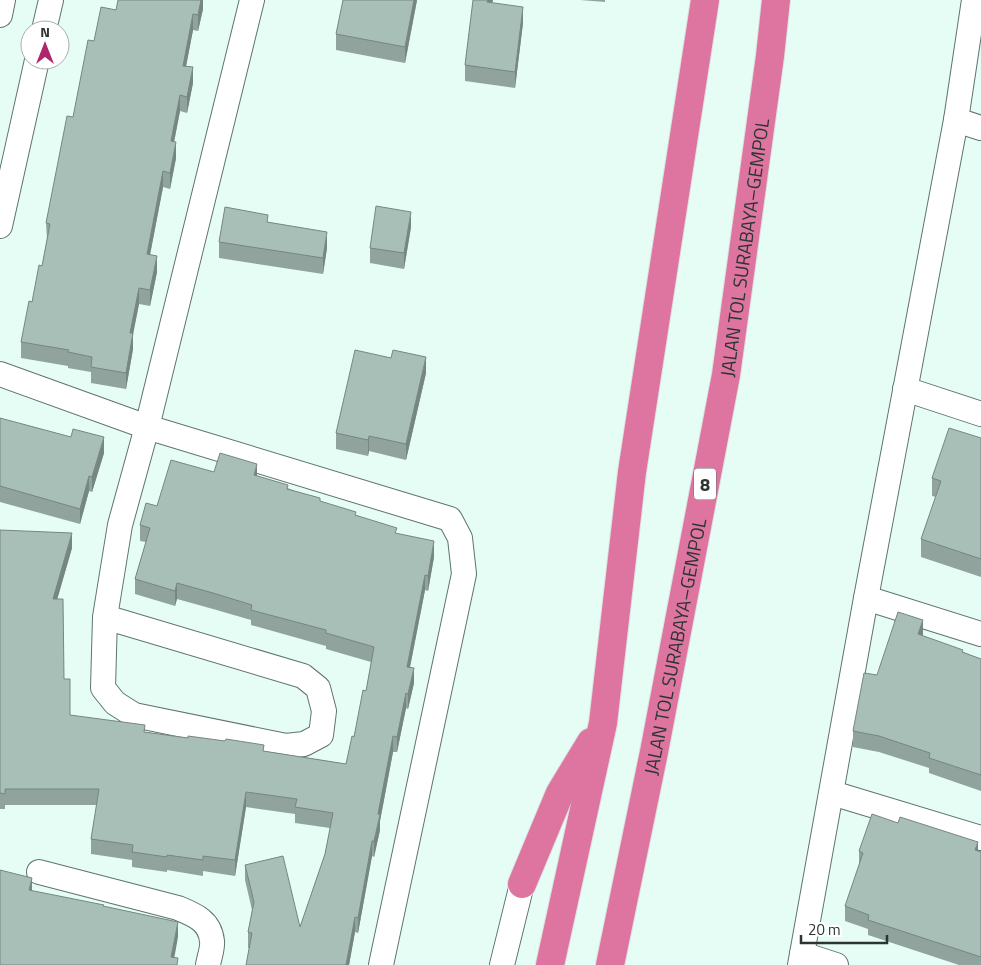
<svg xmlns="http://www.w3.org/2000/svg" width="981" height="965" font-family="'Titillium Web',sans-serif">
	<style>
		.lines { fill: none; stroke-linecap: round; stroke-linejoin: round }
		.street-casing { stroke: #5f746c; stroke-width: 26 }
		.highway-casing { stroke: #dddfde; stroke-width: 30 }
		.street { stroke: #fff; stroke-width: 24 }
		.highway { stroke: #dd75a0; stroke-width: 28 }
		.wall { fill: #90a49d }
		.shaded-wall { fill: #768680 }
		.building { fill: #a8bfb7; stroke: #768680 }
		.labels { text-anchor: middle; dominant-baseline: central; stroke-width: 4; stroke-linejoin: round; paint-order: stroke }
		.shield { fill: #fff; stroke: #6b7270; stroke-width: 1 }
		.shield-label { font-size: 18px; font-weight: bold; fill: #2c3532 }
		.street-label { font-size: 19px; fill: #2c3532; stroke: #fff }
	</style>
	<rect width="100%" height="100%" fill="#e5fdf4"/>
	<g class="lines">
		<defs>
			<g id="street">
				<polyline points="0,15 3,0"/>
				<polyline points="44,30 51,0"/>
				<polyline points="956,120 981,128"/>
				<polyline points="0,226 37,60"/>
				<polyline points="0,374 147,427 450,519 460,538 464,574 381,965"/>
				<polyline points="905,389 981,414"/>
				<polyline points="866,598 981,634"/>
				<polyline points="105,617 303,676 318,688 324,711 321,735 304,744 286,746 134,715 115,703 103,688 105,617 120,525 147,427 252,0"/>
				<polyline points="832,793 981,838"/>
				<path d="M39,872L178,908C195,915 210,921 212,941C213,948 209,958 208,965"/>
				<polyline points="802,954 836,965"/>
				<polyline points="502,965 522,884"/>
				<polyline points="800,965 866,598 956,120 974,0"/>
			</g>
			<g id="highway">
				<polyline points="522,884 560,793 591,742"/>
				<polyline points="550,965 603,723 632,472 705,0"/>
				<path id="s1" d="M610,965L654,752L726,375L770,56L776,0"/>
			</g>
		</defs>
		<use href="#street" class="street-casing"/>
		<use href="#highway" class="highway-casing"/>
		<use href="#street" class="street"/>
		<use href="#highway" class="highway"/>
	</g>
	<g class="wall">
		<polygon points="203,0 203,9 198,31 193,30 186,66 193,83 187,113 180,111 174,142 176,158 170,189 163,187 150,255 157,272 150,306 139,304 133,334 133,349 126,389 91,383 91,372 68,368 68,366 21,358 21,342 42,266 47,239 46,223 73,117 94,41 116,10"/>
		<polygon points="417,0 405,63 336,50 336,34"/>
		<polygon points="473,0 493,0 492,3 523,23 515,88 465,81 465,65"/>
		<polygon points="580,0 605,0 605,2"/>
		<polygon points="268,222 327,248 323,274 219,258 219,242"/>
		<polygon points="411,227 404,269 370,263 370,248"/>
		<polygon points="426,373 406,460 369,451 368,456 336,449 336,433"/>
		<polygon points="0,418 104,453 92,492 89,491 80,524 0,502"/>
		<polygon points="981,438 981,577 921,557 921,539 936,497 932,496 932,478"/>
		<polygon points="214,472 257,476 356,515 397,534 434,557 428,591 425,590 410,667 414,683 408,709 406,708 397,752 393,752 380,821 380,830 374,857 372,856 358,933 355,932 349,965 246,965 249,948 248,948 248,932 252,910 245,880 245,865 300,927 325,854 330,828 295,823 295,814 246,807 235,876 203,871 203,876 167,870 167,872 132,867 132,860 91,854 91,839 97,805 5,805 5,809 0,809 0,530 72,548 57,599 64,679 70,715 145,732 346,764 366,691 371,662 326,649 326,646 251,625 251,620 213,609 177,599 175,606 135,594 135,579 146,542 140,541 140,525 157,506"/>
		<polygon points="923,636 963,652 981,659 981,791 929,773 929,768 879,752 853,747 853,731 877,675"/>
		<polygon points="859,851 978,851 981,852 981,965 959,965 868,935 868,929 845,921 845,906 859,866"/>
	</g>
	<g class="shaded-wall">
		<polygon points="201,0 203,0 203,9 198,31 198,15"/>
		<polygon points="414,0 417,0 405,63 405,47"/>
		<polygon points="488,0 493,0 487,18 487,2"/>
		<polygon points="523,7 523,23 515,88 515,72"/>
		<polygon points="193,14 193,30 183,82 183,66"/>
		<polygon points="193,67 193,83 187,113 187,97"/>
		<polygon points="180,95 180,111 171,157 171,141"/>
		<polygon points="176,142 176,158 170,189 170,173"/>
		<polygon points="163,171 163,187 147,270 147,254"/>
		<polygon points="411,212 411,227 404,269 404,253"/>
		<polygon points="327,232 327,248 323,274 323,258"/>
		<polygon points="157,256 157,272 150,306 150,290"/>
		<polygon points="139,288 139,304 133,334 133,349 126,389 126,373 130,333"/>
		<polygon points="426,357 426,373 406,460 406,444"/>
		<polygon points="369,436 369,451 368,456 368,440"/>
		<polygon points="104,437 104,453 92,492 92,477"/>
		<polygon points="257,464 257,480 254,475"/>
		<polygon points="89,476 89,491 80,524 80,509"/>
		<polygon points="72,533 72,548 53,614 53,599"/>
		<polygon points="434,541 434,557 428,591 428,576"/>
		<polygon points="425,575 425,590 407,682 407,667"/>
		<polygon points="177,583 177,599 175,606 175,591"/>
		<polygon points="923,620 923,636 918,634"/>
		<polygon points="414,668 414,683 408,709 408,694"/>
		<polygon points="406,693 406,708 397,752 397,737"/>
		<polygon points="393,736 393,752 380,821 380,830 374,857 374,841 378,814"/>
		<polygon points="246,792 246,807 235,876 235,860"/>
		<polygon points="372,841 372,856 358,933 358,918"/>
		<polygon points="978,842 978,857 975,850"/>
		<polygon points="32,878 32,894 29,890"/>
		<polygon points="355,917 355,932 349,965 346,965"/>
		<polygon points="178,922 178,937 173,965 171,957"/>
	</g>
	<g class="building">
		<polygon points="118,0 201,0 198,15 193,14 183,66 193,67 187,97 180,95 171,141 176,142 170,173 163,171 147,254 157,256 150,290 139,288 130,333 133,333 126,373 91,367 92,357 68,352 69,350 21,342 29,301 32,302 39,265 42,266 50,224 46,223 67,116 73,117 88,40 94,41 101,7 116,10"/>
		<polygon points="343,0 414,0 405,47 336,34"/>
		<polygon points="473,0 488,0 487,2 523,7 515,72 465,65"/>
		<polygon points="376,206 411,212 404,253 370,248"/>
		<polygon points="225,207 268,215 267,222 327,232 323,258 219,242"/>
		<polygon points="355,350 391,358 393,350 426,357 406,444 369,436 368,440 336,433"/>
		<polygon points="0,418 71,437 73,429 104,437 92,477 89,476 80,509 0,486"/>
		<polygon points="949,428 981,438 981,559 921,539 941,481 932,478"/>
		<polygon points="220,453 257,464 254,475 288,485 287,489 320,498 320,501 356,512 355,515 397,528 395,533 434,541 428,576 425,575 407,667 414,668 408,694 406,693 397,737 393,736 378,814 380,815 374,841 372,841 358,918 355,917 346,965 246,965 252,933 248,932 254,902 245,865 283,856 300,927 325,854 333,813 295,807 297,799 246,792 235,860 203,856 203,860 167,855 167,857 132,852 133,845 91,839 99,789 5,789 5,794 0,793 0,530 72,533 53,599 63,599 64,679 70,679 70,715 145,725 144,732 188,738 188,736 225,741 226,739 264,745 263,751 346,764 352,736 354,737 363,690 366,691 374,647 326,633 326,630 251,610 252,605 213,593 177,583 175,591 135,579 150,528 140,525 146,503 157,506 171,460 214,472"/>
		<polygon points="898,612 923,620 918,634 963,650 962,652 981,659 981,775 929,758 930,753 879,736 853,731 864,673 877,675"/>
		<polygon points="872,814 898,823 900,817 978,842 975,850 981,852 981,957 868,920 869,915 845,906 863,853 859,851"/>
		<polygon points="0,870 32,878 29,890 104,905 103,906 178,922 171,957 178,958 177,965 0,965"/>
	</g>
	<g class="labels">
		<rect class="shield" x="694" y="468.5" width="22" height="31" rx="4"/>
		<g class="shield-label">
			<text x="705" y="484">8</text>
		</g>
		<g class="street-label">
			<text stroke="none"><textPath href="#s1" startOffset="730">JALAN TOL SURABAYA–GEMPOL</textPath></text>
			<text stroke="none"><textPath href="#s1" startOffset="325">JALAN TOL SURABAYA–GEMPOL</textPath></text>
		</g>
	</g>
	<g transform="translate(45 45)"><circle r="24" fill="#ffffff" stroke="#abaead"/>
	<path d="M0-4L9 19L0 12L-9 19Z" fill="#af276b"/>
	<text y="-8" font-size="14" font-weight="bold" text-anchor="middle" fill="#2c3532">N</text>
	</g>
	<path d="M801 935v8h86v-8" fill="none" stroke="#2c3532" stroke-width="2.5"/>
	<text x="808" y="935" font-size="15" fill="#2c3532" stroke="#ffffff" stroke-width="4" paint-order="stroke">20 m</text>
</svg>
